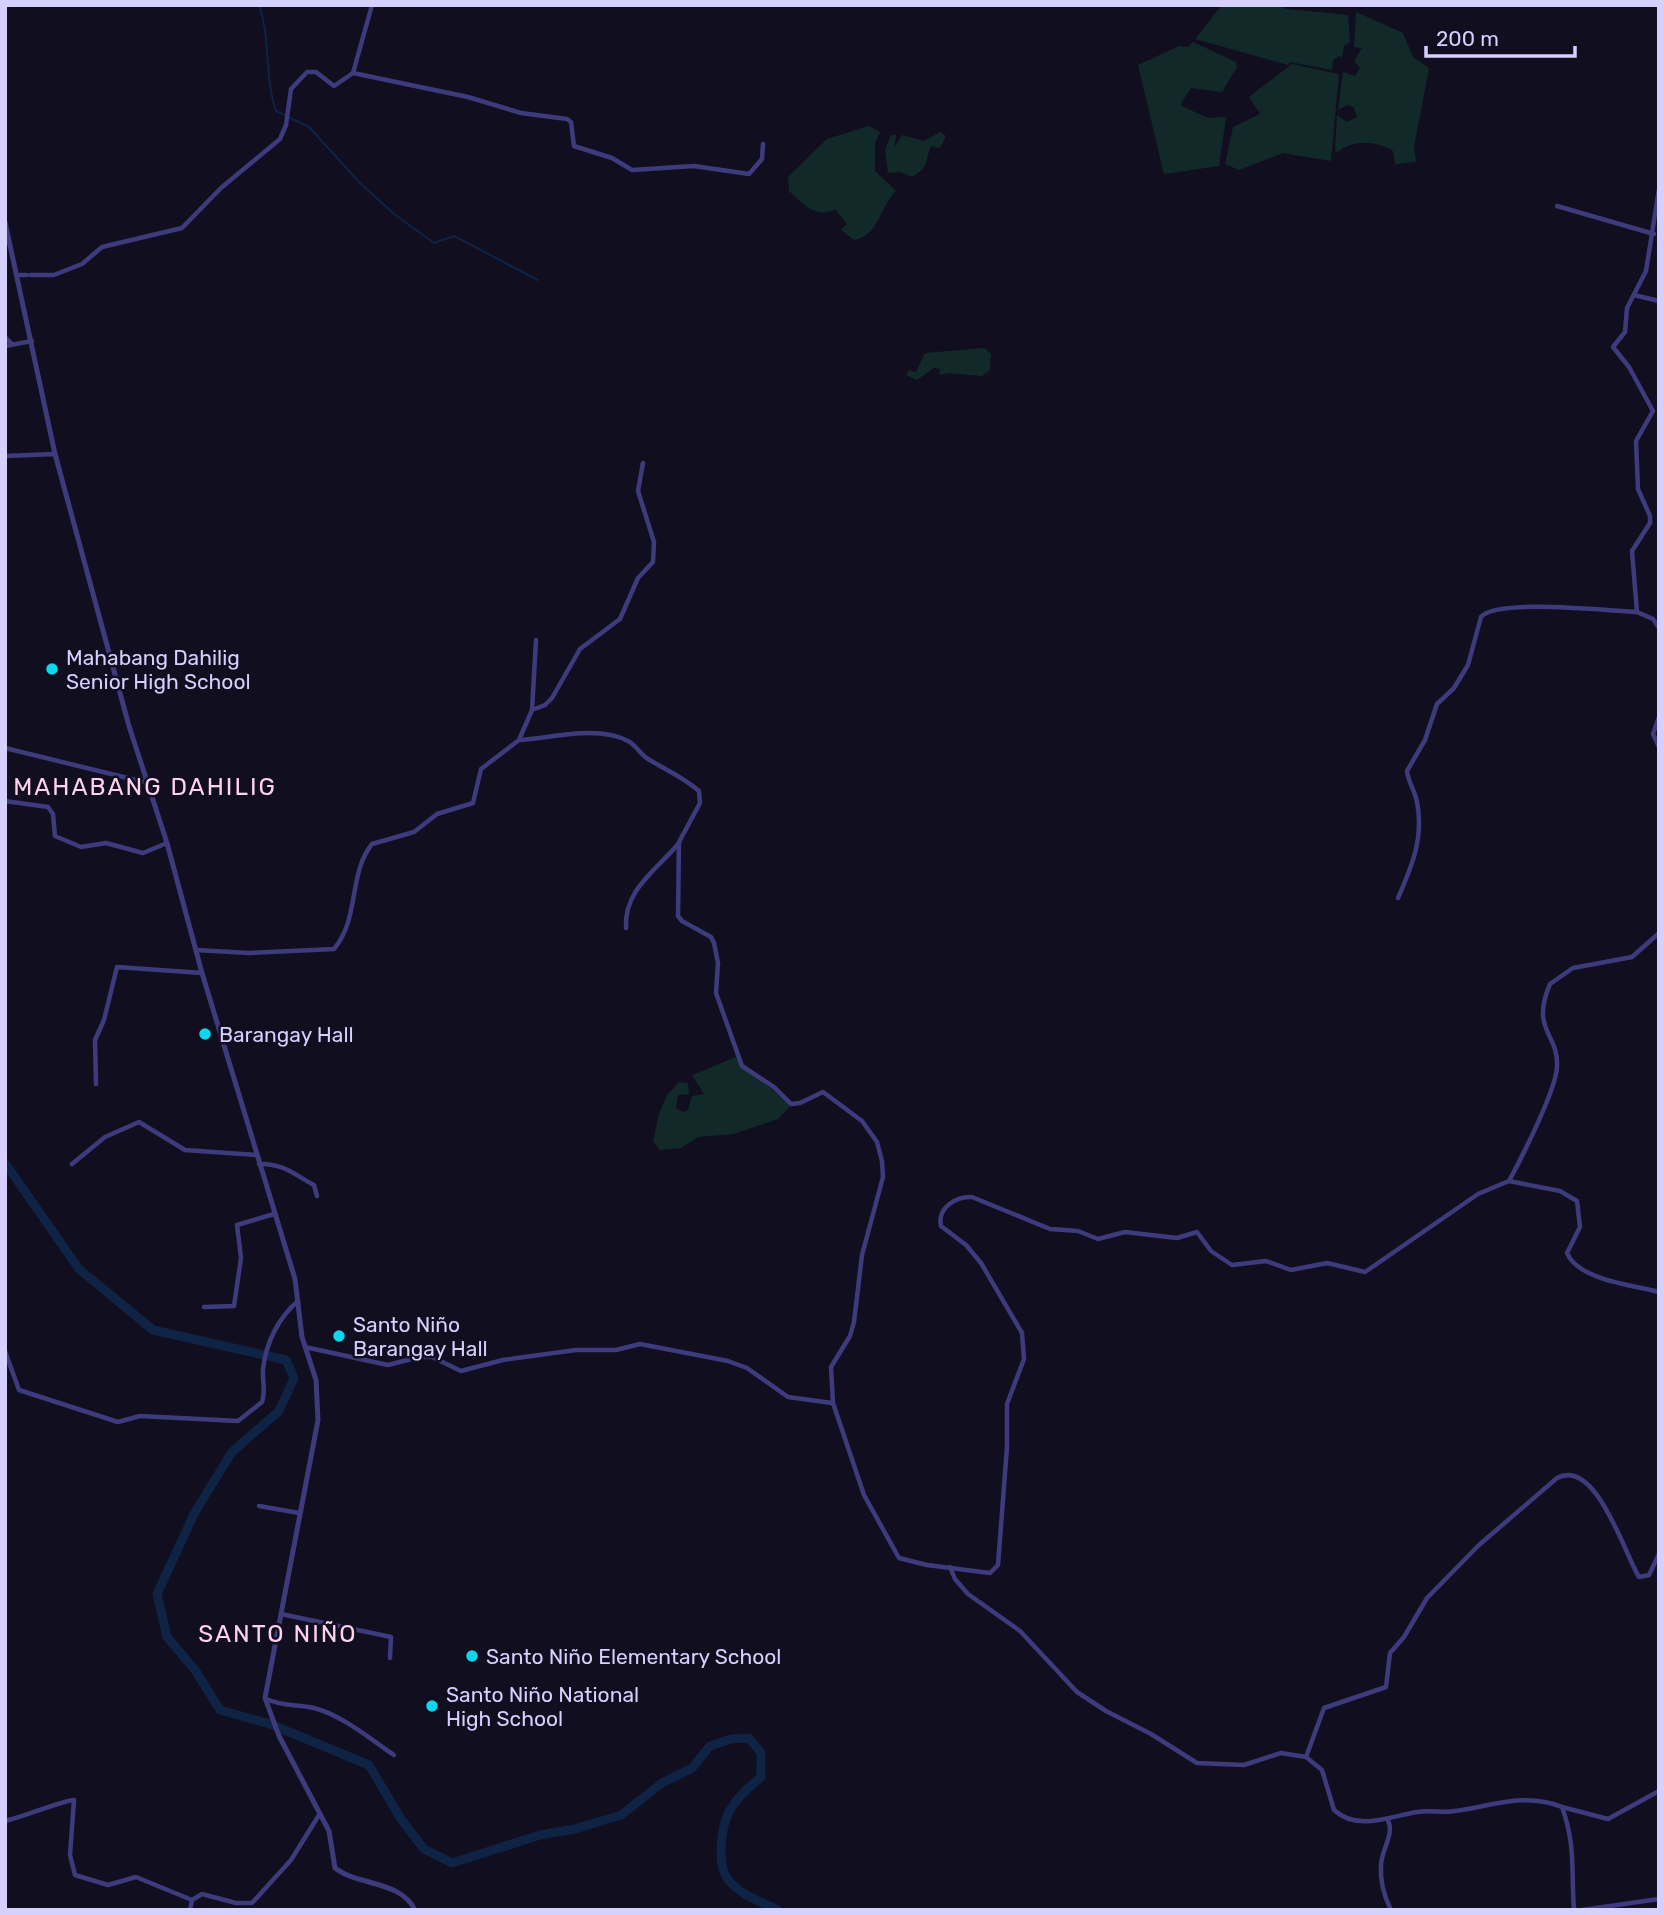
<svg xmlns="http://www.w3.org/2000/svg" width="1664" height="1915" font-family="Rubik,sans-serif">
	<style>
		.green { fill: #112a29 }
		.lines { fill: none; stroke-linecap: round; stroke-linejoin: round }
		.stream { stroke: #0f2344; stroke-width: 2 }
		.river { stroke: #0f2344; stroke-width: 9 }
		.minor { stroke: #3e3b7d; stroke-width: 4.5 }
		.tertiary { stroke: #3e3b7d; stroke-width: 5 }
		.poi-dot { fill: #0bd7ed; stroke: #110e20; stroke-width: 2.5 }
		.labels { text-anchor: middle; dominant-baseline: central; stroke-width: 5; stroke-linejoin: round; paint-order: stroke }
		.poi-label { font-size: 21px; fill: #d5d0fd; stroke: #110e20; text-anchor: start }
		.quarter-label { font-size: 24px; letter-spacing: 2px; fill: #fdd2ed; stroke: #110e20 }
	</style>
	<rect width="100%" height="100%" fill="#110e20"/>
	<g class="green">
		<polygon points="1222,5 1277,5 1286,9 1348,15 1350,42 1344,46 1342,58 1340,56 1333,60 1332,70 1290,62 1288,65 1195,39"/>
		<path d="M1356,12L1403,33L1413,57L1429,68L1414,147L1416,162L1395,164L1393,151C1377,141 1353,139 1338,152L1335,150L1337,115L1347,122L1357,117L1354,107L1347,105L1338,110L1343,72L1355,76L1360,68L1354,61L1362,48L1354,47Z"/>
		<polygon points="1193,42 1236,62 1237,67 1222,92 1191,88 1180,105 1208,118 1226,117 1219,166 1164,174 1138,65 1179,46 1188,47"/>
		<polygon points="1292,64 1339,74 1331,161 1283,153 1239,170 1225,164 1233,127 1260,114 1249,97"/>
		<path d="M869,126L880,132L875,143V171L896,191C881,204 879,236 854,240L841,230L847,224L835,209C817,220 802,203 789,191L788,177L827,139Z"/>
		<path d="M940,132L946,136L940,148L931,146C925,160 930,166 912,177L900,172L888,173L885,150L891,135H896L894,148L902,135L924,141Z"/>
		<polygon points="984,348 991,354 990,370 982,376 949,373 939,375 940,369 934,368 917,380 906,375 909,370 916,372 925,353"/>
		<path d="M736,1057C741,1066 780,1095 791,1105L778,1119L733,1134L698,1137L681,1148L660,1150L653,1141L659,1114L667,1095L679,1082L688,1083L689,1094L678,1095L676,1108L683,1112L688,1110L692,1096L704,1094L692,1075Z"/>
	</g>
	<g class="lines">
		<path class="stream" d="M259,5C271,40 264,76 276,111L309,127L360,183L394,214L434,243L454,236L538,280"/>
		<path class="river" d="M5,1163L79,1269L153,1330L286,1360L294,1378L279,1411L232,1452L195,1512L157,1594L167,1637L195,1670L220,1710L270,1724L369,1765L401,1819L424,1849L452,1863L540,1835L575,1829L621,1815L662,1783L692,1768L710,1746L731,1739L749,1738L761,1753V1777C749,1787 735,1799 728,1814C721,1829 717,1864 727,1878C739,1895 760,1901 778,1910"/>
		<g class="minor">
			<polyline points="353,73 468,97 521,113 567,119 571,122 574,146 612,158 632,170 694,166 749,174 762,159 763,144"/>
			<polyline points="1557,206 1654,234"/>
			<polyline points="19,275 27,275"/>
			<polyline points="31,275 54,275 82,264 102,247 182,228 221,188 280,139 286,125 291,89 307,72 316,72 334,86 353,73 372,5"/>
			<polyline points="1634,295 1659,301"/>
			<polyline points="5,337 12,344"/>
			<polyline points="5,346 32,341"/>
			<polyline points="5,456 55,454"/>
			<polyline points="1637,612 1632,551 1650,523 1650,516 1638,489 1636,441 1653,411 1629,367 1613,347 1625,332 1627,308 1646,271 1659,189"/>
			<polyline points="532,710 536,640"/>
			<polyline points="1659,717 1653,734 1659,747"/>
			<path d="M519,740C552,738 597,725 628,741C636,745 640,754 648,759C666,770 683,777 699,791L700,803L679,842L678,916L682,921L711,937L714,943L718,963L716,993L742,1066L774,1087L791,1104L800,1103L823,1092L862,1121L877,1142L882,1161L883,1177L862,1255L854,1322L850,1336L831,1367L833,1403L864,1495L899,1558L927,1565L990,1573L998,1565L1007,1447V1404L1024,1359L1022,1333L981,1263L966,1245L941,1226C937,1208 956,1196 972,1197L1050,1229L1078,1231L1098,1239L1125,1232L1177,1238L1197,1232L1211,1251L1232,1265L1266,1261L1291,1270L1327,1263L1365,1272L1478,1194L1509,1181C1521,1159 1556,1090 1557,1067C1559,1033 1530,1031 1550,984L1573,968L1632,957L1659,933"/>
			<polyline points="5,748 148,783"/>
			<polyline points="5,801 48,807 53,814 55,836 81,847 106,843 143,853 167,843"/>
			<path d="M1398,898C1412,866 1424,838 1417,802C1415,791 1408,782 1407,771L1425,740L1437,704L1454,688L1468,665L1481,617C1496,598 1609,611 1637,612L1653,619L1659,628"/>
			<path d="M626,928C624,889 656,871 679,843"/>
			<path d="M196,950L249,953L334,949C360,918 348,874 372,844L414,832L437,814L473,803L481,769L519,740L532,710L545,705L552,698L580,649L620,619L638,578L653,562L654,542L638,491L643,463"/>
			<polyline points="96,1084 95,1040 104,1020 117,967 202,973"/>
			<polyline points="72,1164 105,1137 139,1122 185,1150 257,1155"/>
			<path d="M259,1164C283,1163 295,1175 314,1185L317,1196"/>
			<path d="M1509,1181L1560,1191L1577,1201L1580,1227L1567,1253C1578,1280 1633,1285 1659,1292"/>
			<polyline points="204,1307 234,1306 241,1258 237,1225 274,1214"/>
			<polyline points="305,1347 388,1365 419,1357 432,1357 461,1371 503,1360 576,1350 616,1350 640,1344 728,1361 747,1368 788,1397 832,1403"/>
			<path d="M5,1351L19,1390L118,1422L140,1416L238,1421L262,1402C266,1391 262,1380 263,1369C266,1343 278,1318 298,1301"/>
			<polyline points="259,1506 299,1513"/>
			<path d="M950,1567L955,1579L968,1594L1020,1631L1077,1692L1106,1711L1151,1734L1197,1763L1244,1765L1281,1753L1306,1757L1322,1770L1334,1810C1358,1832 1391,1816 1417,1812C1430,1810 1443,1813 1455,1811C1492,1806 1525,1792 1562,1807C1576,1846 1571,1870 1574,1910"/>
			<polyline points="281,1614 391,1637 390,1658"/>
			<path d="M266,1699C285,1707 296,1704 314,1708C342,1715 370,1739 394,1755"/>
			<path d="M1306,1757L1324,1708L1386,1687L1390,1653L1404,1637L1427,1598L1479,1545L1557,1478C1596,1457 1625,1555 1639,1577L1649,1575L1659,1554"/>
			<polyline points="1562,1807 1608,1819 1659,1791"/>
			<path d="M5,1821C20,1818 67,1799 74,1800L70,1855L75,1875L108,1885L136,1877L192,1900"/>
			<path d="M1388,1821C1395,1833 1381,1851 1381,1865C1380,1880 1384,1896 1391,1910"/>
			<polyline points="190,1910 192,1900 202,1894 236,1903 252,1903 291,1860 319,1815"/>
			<polyline points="1582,1910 1659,1899"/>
		</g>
		<path class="tertiary" d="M5,222L55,454L129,726L167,843L202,973L295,1279L302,1337L316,1380L318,1420L265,1698L279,1736L329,1831L335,1868C358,1886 400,1880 415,1910"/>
	</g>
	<g class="poi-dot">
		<circle cx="52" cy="669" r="7"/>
		<circle cx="205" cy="1034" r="7"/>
		<circle cx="339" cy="1336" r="7"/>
		<circle cx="472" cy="1656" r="7"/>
		<circle cx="432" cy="1706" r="7"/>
	</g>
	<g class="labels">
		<g class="poi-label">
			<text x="66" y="657">Mahabang Dahilig<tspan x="66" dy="24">Senior High School</tspan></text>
			<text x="219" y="1034">Barangay Hall</text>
			<text x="353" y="1324">Santo Niño<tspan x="353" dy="24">Barangay Hall</tspan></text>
			<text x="486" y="1656">Santo Niño Elementary School</text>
			<text x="446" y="1694">Santo Niño National<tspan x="446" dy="24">High School</tspan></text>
		</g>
		<g class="quarter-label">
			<text x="145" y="787">MAHABANG DAHILIG</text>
			<text x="278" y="1634">SANTO NIÑO</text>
		</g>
	</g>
	<rect width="1664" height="1915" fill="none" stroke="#d5d0fd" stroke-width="14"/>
	<path d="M1426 46v10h149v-10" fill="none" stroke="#d5d0fd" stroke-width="3.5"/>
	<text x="1436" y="46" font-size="21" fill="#d5d0fd" stroke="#110e20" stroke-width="5" paint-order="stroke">200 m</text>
</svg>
